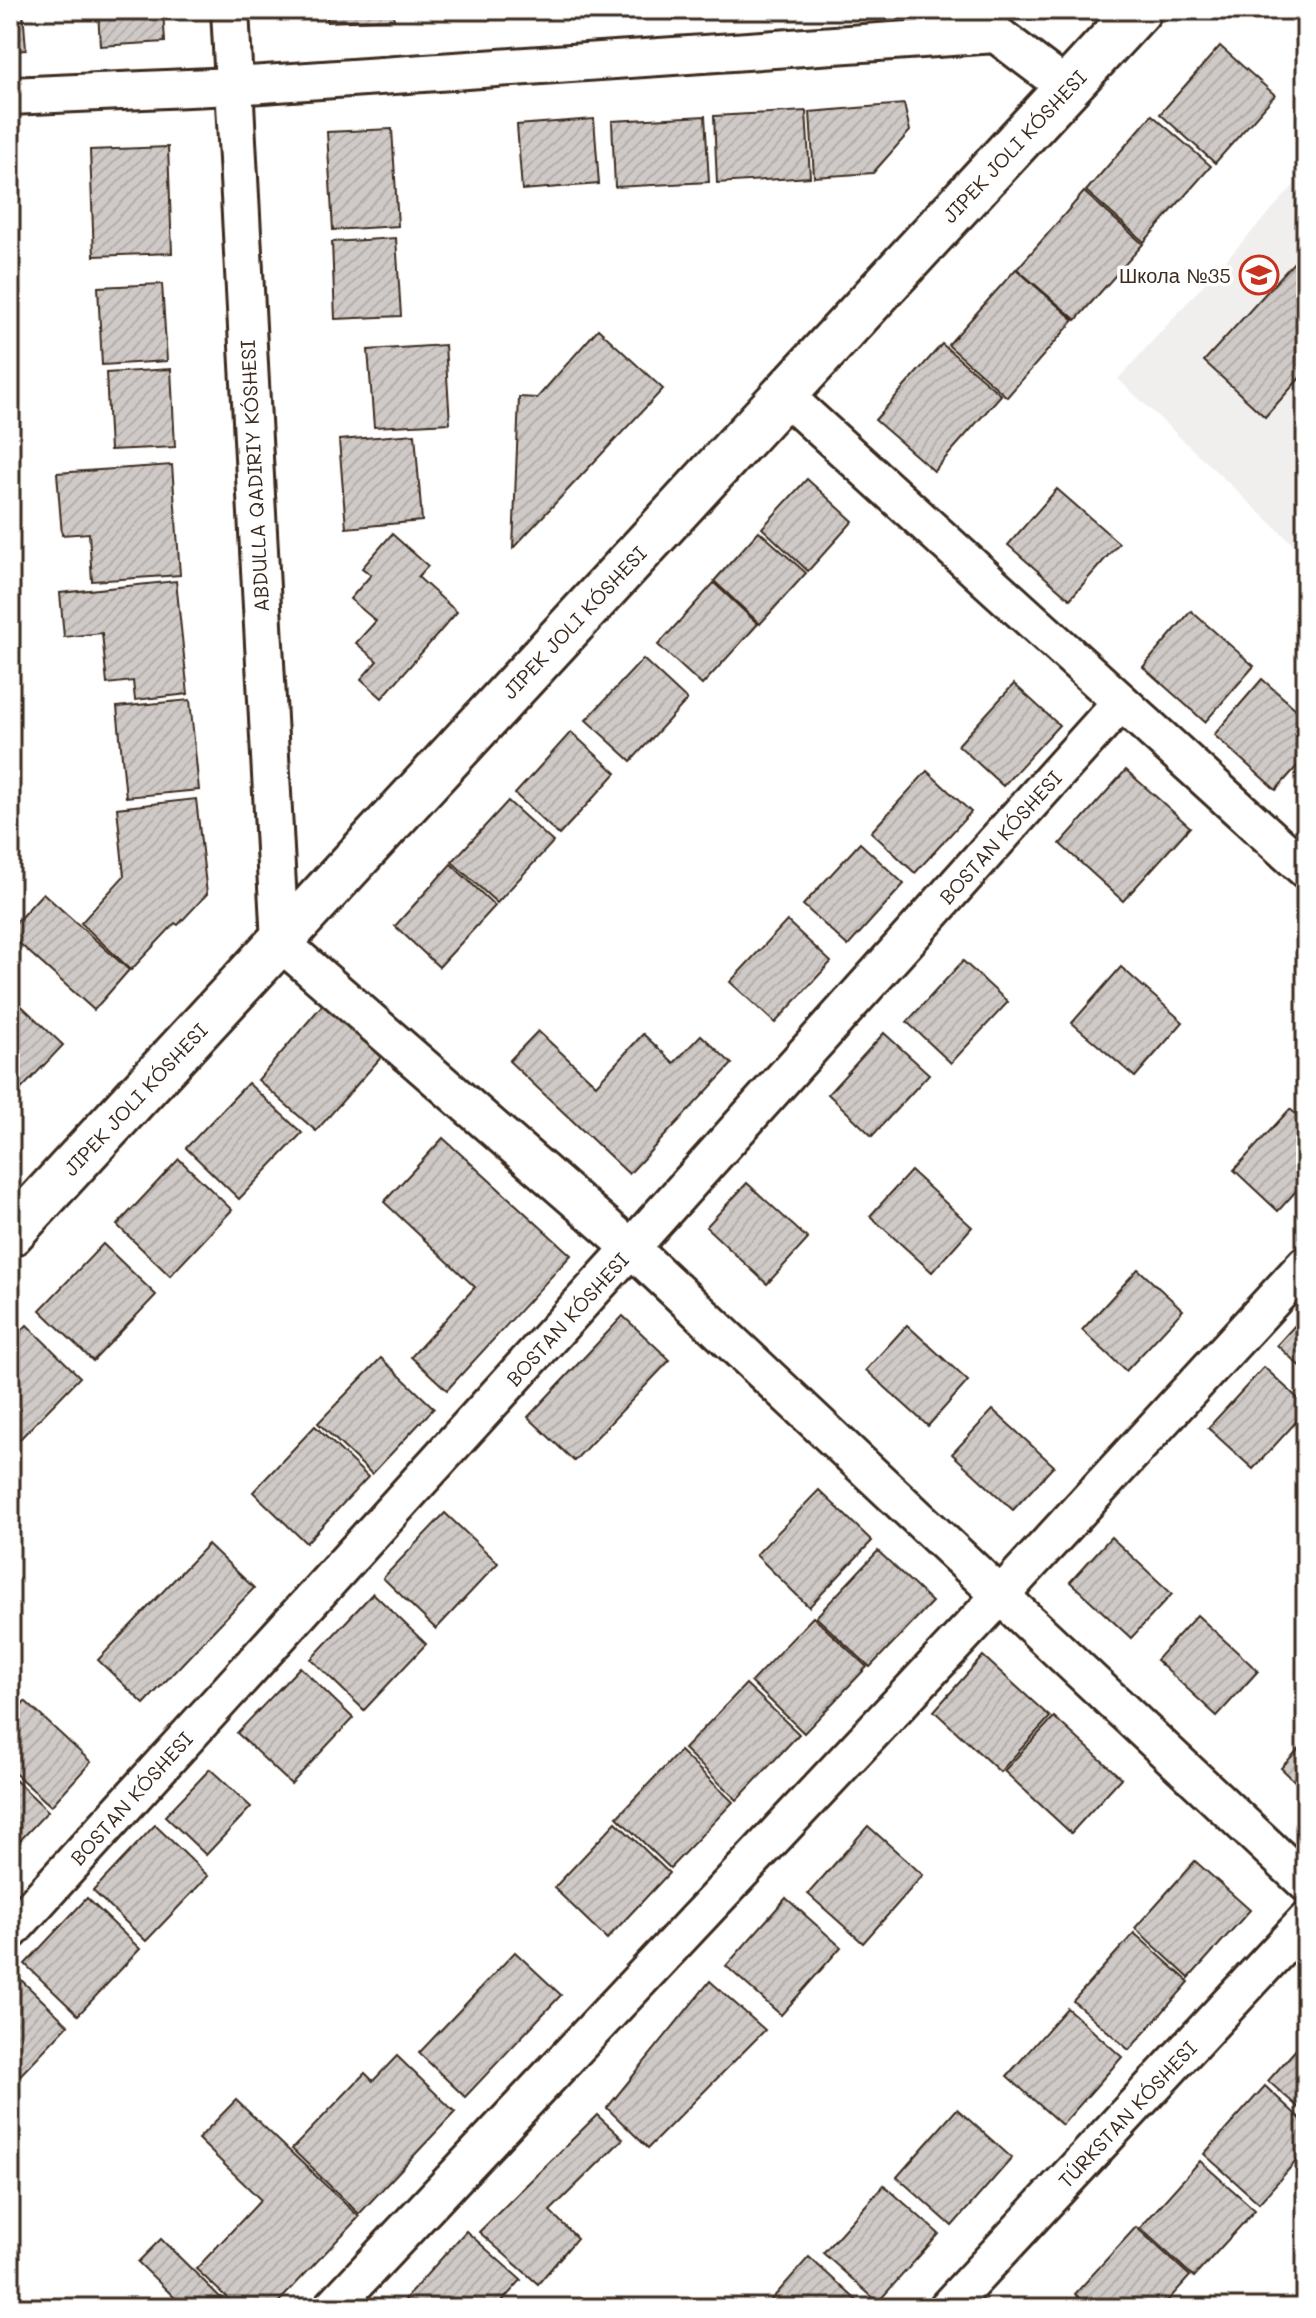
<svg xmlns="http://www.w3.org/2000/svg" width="1316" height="2318" font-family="Mali,sans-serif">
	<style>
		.built { fill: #f1efee }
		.building { fill: url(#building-hatch); stroke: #3b2a1e; stroke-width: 2 }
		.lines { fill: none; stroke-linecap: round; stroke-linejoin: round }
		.lane-casing { stroke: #3b2a1e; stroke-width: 24 }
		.street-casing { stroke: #3b2a1e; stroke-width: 42 }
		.secondary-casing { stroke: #3b2a1e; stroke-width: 50 }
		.lane { stroke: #fff; stroke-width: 18 }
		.street { stroke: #fff; stroke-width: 36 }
		.secondary { stroke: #fff; stroke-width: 44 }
		.labels { text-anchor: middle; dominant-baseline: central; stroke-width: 7; stroke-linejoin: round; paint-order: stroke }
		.street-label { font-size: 20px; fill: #3b2a1e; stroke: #fff }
		.poi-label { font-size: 20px; fill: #3b2a1e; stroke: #fff; text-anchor: end }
	</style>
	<defs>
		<pattern id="building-hatch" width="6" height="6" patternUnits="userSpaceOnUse" patternTransform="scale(2)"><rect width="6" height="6" fill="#cfcac7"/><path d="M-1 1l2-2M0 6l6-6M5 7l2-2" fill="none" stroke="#b3aeaa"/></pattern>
	</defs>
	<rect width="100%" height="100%" fill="#fff"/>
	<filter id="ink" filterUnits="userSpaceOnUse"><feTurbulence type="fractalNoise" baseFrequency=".0125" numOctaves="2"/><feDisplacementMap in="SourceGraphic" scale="16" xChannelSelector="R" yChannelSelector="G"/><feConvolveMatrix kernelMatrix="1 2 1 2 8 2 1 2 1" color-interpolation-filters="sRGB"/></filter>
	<g filter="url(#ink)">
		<polygon class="built" points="1306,172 1306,556 1118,379"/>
		<g class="building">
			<polygon points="10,10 23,10 26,50 10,51"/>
			<polygon points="98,10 163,10 165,42 100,46"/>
			<polygon points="327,10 393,10 394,19 327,22"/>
			<polygon points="1220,46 1275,95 1215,163 1160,114"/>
			<polygon points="904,104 910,131 873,173 814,177 810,112"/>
			<polygon points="806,111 810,177 717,183 714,116"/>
			<polygon points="1152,115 1211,166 1144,242 1086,191"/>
			<polygon points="705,116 709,182 615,187 612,121"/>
			<polygon points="594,119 599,184 522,190 517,125"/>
			<polygon points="392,129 398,226 333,230 327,132"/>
			<polygon points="168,147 172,253 94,256 90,150"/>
			<polygon points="1084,192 1143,244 1076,320 1017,269"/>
			<polygon points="396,238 401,316 335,319 332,242"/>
			<polygon points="1306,249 1306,371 1265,417 1204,361"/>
			<polygon points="1016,269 1074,320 1007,397 948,345"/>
			<polygon points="162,284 167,361 102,365 98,287"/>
			<polygon points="598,329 663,389 513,548 519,397 537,398"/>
			<polygon points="942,344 1001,395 934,471 875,420"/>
			<polygon points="445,345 450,423 374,427 368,350"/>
			<polygon points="171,369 175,447 110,450 106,373"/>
			<polygon points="415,434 422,521 346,528 339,440"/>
			<polygon points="172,465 180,575 92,581 89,533 62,535 57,473"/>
			<polygon points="807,479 853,521 808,571 762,528"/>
			<polygon points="1057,489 1119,543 1070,599 1008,545"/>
			<polygon points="759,531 806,573 760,624 714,581"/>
			<polygon points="392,534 428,566 418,577 457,612 382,698 361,679 377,661 356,643 376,621 350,599 371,575 362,568"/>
			<polygon points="176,581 188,694 135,700 133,681 107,684 102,633 64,637 60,593"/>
			<polygon points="714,583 758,624 702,685 658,645"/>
			<polygon points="1191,611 1254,666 1205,722 1143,667"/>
			<polygon points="643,659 687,700 631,761 586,720"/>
			<polygon points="1262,679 1306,718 1306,756 1276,790 1214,735"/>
			<polygon points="1014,684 1059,725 1003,786 958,745"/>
			<polygon points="190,700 199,790 126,797 117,707"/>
			<polygon points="571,732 616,773 559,835 515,794"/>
			<polygon points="1126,770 1190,827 1123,901 1060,844"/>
			<polygon points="927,771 971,812 915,873 871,832"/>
			<polygon points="196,799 207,894 178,925 175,923 131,970 81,923 124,876 117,808"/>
			<polygon points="508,801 553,842 497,903 452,862"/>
			<polygon points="860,843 904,884 848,946 803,905"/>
			<polygon points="451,864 495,906 439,967 395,926"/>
			<polygon points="43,893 129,970 94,1010 10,935 10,929"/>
			<polygon points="787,921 831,962 775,1023 730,982"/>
			<polygon points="963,961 1008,1002 951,1063 907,1022"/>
			<polygon points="1121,967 1183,1022 1135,1077 1072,1023"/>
			<polygon points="10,995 63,1045 10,1101"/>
			<polygon points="324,1003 383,1055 316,1131 258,1080"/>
			<polygon points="538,1031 596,1085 643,1034 674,1063 701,1035 732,1064 629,1174 509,1061"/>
			<polygon points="884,1033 929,1074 872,1136 828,1094"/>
			<polygon points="248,1083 302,1133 239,1199 186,1148"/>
			<polygon points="1290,1109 1306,1123 1306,1180 1278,1211 1234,1170"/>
			<polygon points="443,1138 571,1255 447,1390 411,1357 475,1287 384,1202"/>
			<polygon points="179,1159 232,1210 170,1276 117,1225"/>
			<polygon points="911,1171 972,1227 932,1272 870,1216"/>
			<polygon points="747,1183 808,1239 767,1284 706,1227"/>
			<polygon points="103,1244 156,1295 93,1361 40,1310"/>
			<polygon points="1138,1269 1183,1310 1126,1371 1082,1330"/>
			<polygon points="1306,1313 1306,1372 1277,1345"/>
			<polygon points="623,1316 670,1360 574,1461 528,1417"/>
			<polygon points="27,1325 80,1377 17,1442 10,1435 10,1343"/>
			<polygon points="907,1325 968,1381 928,1426 866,1370"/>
			<polygon points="381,1358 434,1408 372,1474 318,1423"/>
			<polygon points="1264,1367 1306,1406 1306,1411 1253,1469 1208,1428"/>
			<polygon points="993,1410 1054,1466 1013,1510 952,1454"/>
			<polygon points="315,1426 368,1477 306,1543 253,1492"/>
			<polygon points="819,1490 872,1541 809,1607 756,1555"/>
			<polygon points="445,1513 498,1563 436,1629 383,1578"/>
			<polygon points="1111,1537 1172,1594 1131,1638 1070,1582"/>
			<polygon points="208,1544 254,1588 144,1704 98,1660"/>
			<polygon points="878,1551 932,1602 870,1667 816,1617"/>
			<polygon points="373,1593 426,1644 364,1710 311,1659"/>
			<polygon points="1197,1615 1258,1671 1217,1716 1156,1660"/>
			<polygon points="813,1617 867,1667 804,1733 751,1682"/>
			<polygon points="983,1656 1050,1717 1000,1772 934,1711"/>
			<polygon points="300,1667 353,1718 291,1784 237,1733"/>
			<polygon points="746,1684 799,1734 737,1800 684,1749"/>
			<polygon points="25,1701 91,1762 51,1806 10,1769 10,1717"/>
			<polygon points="1054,1717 1121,1778 1071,1833 1004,1771"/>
			<polygon points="1306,1741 1306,1792 1281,1768"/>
			<polygon points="680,1751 733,1802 670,1868 617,1817"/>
			<polygon points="210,1769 251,1807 206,1855 165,1816"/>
			<polygon points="10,1775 48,1811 10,1851"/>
			<polygon points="616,1822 669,1873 607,1939 554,1888"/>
			<polygon points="155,1825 208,1876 146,1941 93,1891"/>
			<polygon points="868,1826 923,1875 863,1943 808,1894"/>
			<polygon points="1195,1861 1250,1910 1189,1978 1135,1928"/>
			<polygon points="87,1898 140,1949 78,2015 25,1964"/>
			<polygon points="786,1898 841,1947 781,2015 726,1966"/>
			<polygon points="1134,1933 1189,1982 1129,2050 1073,2001"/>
			<polygon points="515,1952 561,1995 465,2097 419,2053"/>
			<polygon points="15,1974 68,2025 10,2086 10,1979"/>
			<polygon points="710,1981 765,2030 648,2148 607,2108"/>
			<polygon points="1067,2008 1122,2057 1062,2125 1007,2076"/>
			<polygon points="1306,2038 1306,2114 1268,2081"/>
			<polygon points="397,2056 455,2112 359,2214 292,2149 365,2073 373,2081"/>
			<polygon points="1265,2086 1306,2124 1306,2150 1259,2203 1204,2154"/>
			<polygon points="236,2100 359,2217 273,2308 238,2308 196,2269 261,2200 198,2139"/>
			<polygon points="957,2109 1012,2158 952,2226 897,2177"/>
			<polygon points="597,2115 623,2139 550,2211 577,2238 538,2284 479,2232"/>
			<polygon points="1200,2161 1255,2210 1194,2277 1140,2228"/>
			<polygon points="884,2185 939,2234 878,2302 823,2253"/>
			<polygon points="1136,2227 1190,2276 1161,2308 1090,2308 1075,2294"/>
			<polygon points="466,2231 521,2280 496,2308 415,2308 405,2299"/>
			<polygon points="161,2239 231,2308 180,2308 182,2305 138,2262"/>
			<polygon points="809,2257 863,2306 862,2308 764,2308"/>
		</g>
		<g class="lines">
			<defs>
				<polyline id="lane" points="996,34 1002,10"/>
				<g id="street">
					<polyline points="230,10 280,942 631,1248 1306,1883"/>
					<polyline points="10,96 233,86 996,34 1067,88"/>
					<polyline points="784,395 1306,870"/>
					<polyline points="10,1932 631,1248 1121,702"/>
					<polyline points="332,2308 1001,1595 1306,1264"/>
					<polyline points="947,2308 1306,1921"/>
				</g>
				<polyline id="secondary" points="10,1234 1139,10"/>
			</defs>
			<use href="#lane" class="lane-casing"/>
			<use href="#street" class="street-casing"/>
			<use href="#secondary" class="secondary-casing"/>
			<use href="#lane" class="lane"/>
			<use href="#street" class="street"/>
			<use href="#secondary" class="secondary"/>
		</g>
	</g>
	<defs>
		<symbol id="school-ring" viewBox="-11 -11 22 22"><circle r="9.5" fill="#fff" stroke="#c8321e" stroke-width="1.5"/><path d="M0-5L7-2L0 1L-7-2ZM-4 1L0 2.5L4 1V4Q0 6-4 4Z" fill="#c8321e"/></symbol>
	</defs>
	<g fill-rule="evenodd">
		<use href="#school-ring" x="1237" y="253" width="44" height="44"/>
	</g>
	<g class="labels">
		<g class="street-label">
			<text transform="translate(1014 146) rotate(-47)">JIPEK JOLI KÓSHESI</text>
			<text transform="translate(254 476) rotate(-93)">ABDULLA QADIRIY KÓSHESI</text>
			<text transform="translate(574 622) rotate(-47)">JIPEK JOLI KÓSHESI</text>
			<text transform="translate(1000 837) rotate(-48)">BOSTAN KÓSHESI</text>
			<text transform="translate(135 1099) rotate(-47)">JIPEK JOLI KÓSHESI</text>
			<text transform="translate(567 1319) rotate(-48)">BOSTAN KÓSHESI</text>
			<text transform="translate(131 1798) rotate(-48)">BOSTAN KÓSHESI</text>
			<text transform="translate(1127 2114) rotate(-47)">TÚRKSTAN KÓSHESI</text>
		</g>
		<g class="poi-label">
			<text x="1231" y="275">Школа №35</text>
		</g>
	</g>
	<rect width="1316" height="2318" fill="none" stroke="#fff" stroke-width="40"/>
	<rect x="20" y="20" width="1276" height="2278" fill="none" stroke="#3b2a1e" stroke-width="3" filter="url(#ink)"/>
</svg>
